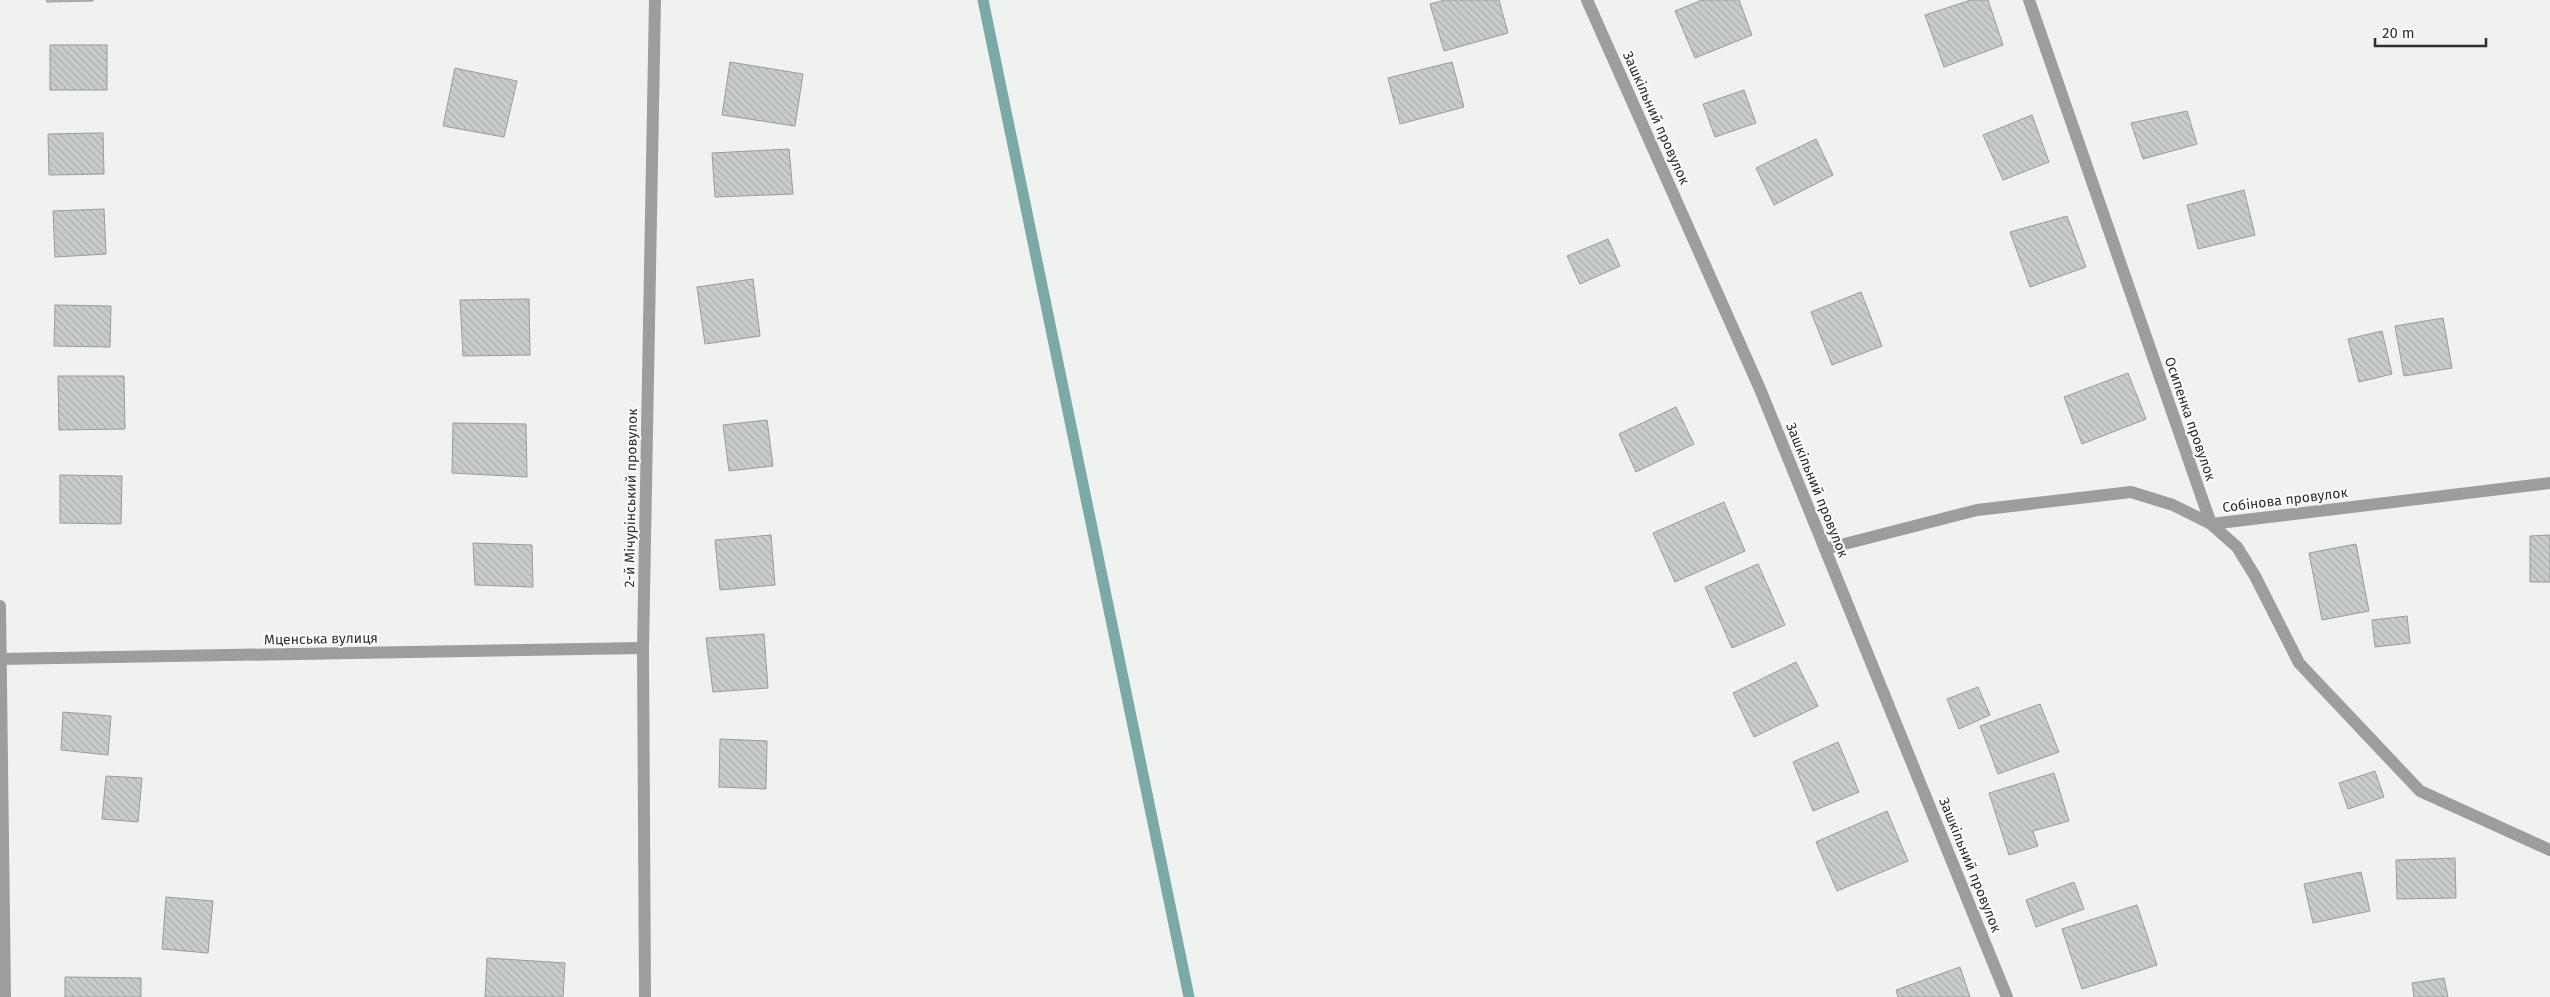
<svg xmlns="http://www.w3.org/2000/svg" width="2550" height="997" font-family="'Fira Sans',sans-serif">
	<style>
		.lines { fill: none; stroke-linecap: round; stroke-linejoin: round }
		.stream { stroke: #7aa9a7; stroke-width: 11 }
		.building { fill: url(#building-back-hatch); stroke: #989c9a }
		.minor { stroke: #9d9d9b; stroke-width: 12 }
		.labels { text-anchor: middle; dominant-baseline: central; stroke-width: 4; stroke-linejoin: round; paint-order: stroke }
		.street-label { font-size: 14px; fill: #2e2f2e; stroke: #fcfffc }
	</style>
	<defs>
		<pattern id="building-back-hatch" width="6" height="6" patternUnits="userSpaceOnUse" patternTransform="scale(1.25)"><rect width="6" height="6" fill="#c8ccca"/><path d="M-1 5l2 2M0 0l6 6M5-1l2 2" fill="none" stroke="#acb0ae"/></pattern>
	</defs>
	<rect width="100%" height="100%" fill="#eff2ee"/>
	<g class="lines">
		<polyline class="stream" points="983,0 1189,997"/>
	</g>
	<g class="building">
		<polygon points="46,0 93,0 93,1 47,2"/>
		<polygon points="1445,0 1499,0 1508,33 1444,51 1430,4"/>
		<polygon points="1702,0 1739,0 1752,35 1695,58 1675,11"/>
		<polygon points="1971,0 1988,0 2003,45 1944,67 1925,15"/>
		<rect x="50" y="45" width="57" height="45"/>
		<polygon points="730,62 803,74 795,126 722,115"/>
		<polygon points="1452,62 1464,107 1400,124 1388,78"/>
		<polygon points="455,68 517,81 504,137 443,126"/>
		<polygon points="1744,90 1756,123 1715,137 1703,104"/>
		<polygon points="2187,111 2197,144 2143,159 2131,123"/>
		<polygon points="2032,115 2049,162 2003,180 1983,135"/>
		<polygon points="103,133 104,174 49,175 48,134"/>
		<polygon points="1816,139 1833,175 1774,205 1756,168"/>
		<polygon points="789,149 793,194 715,197 712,153"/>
		<polygon points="2244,190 2255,235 2198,249 2187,205"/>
		<polygon points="104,209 106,254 55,257 53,211"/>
		<polygon points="2067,216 2086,267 2030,287 2010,232"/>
		<polygon points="1608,239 1620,266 1580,284 1567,256"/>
		<polygon points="753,279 760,336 705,344 697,287"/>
		<polygon points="1861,292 1882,346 1832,365 1811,312"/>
		<polygon points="529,299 530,355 463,356 460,300"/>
		<polygon points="55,305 111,306 110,347 54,346"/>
		<polygon points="2443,318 2452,368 2404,376 2395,326"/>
		<polygon points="2382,331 2392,374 2359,382 2348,339"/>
		<polygon points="2128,373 2146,419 2082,444 2064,397"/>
		<polygon points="58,376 124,376 125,429 59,430"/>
		<polygon points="1676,407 1694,444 1636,472 1619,434"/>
		<polygon points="767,420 773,466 729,471 723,425"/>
		<polygon points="453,423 526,424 527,477 452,473"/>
		<polygon points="60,475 122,476 121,524 60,523"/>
		<polygon points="1724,502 1745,551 1675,582 1653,533"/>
		<polygon points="771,535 775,585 720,590 715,540"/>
		<polygon points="2550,535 2550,582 2530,582 2530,536"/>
		<polygon points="473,543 532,545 533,587 475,585"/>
		<polygon points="2356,544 2369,611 2322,620 2309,553"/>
		<polygon points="1758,564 1785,625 1732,648 1705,587"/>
		<polygon points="2407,616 2410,643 2375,647 2372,620"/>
		<polygon points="764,634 768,688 713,692 706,638"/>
		<polygon points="1796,662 1818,706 1754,737 1733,693"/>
		<polygon points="1978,687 1990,715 1959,729 1947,699"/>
		<polygon points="2040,704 2059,752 1998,774 1980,726"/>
		<polygon points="63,712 111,716 108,755 61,750"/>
		<polygon points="720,739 767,741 766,789 719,787"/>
		<polygon points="1838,742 1859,792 1813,811 1793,762"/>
		<polygon points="2375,771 2384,797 2348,809 2339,783"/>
		<polygon points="2054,773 2069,821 2033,831 2038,846 2009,855 1989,793"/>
		<polygon points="106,776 142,778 138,822 102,819"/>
		<polygon points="1887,811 1908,861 1837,891 1816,842"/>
		<polygon points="2455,858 2456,898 2397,899 2396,860"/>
		<polygon points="2361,872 2370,911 2313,923 2304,884"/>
		<polygon points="2074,882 2084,909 2036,927 2026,900"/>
		<polygon points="166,897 213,901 208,953 162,949"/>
		<polygon points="2137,905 2157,965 2082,989 2062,929"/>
		<polygon points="487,958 565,963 563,997 485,997"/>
		<polygon points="1960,967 1970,997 1898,997 1896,990"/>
		<polygon points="65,977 141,978 141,997 65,997"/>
		<polygon points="2444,978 2448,997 2414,997 2412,983"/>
	</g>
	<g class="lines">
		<g class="minor">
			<polyline points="1587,0 1760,389 2007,997"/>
			<polyline points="2029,0 2211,524 2237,547 2255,576 2299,663 2420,791 2550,850"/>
			<polyline points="1825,549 1977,510 2131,492 2173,505 2211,524 2550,483"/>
			<polyline points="0,606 5,997"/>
			<polyline points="0,659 643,648"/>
			<polyline points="645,997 643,648 655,0"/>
		</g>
	</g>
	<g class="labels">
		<g class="street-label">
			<text transform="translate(1656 118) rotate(66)">Зашкільний провулок</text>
			<text transform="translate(2190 419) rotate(71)">Осипенка провулок</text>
			<text transform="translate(1817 490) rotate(68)">Зашкільний провулок</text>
			<text transform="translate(631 498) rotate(-89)">2-й Мічурінський провулок</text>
			<text transform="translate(2285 500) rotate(-7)">Собінова провулок</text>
			<text transform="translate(321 639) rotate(-1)">Мценська вулиця</text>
			<text transform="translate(1970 865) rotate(68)">Зашкільний провулок</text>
		</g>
	</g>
	<path d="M2375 38v8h111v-8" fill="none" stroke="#2e2f2e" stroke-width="2.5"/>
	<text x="2382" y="38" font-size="15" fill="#2e2f2e" stroke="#fcfffc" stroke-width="4" paint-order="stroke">20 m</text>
</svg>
